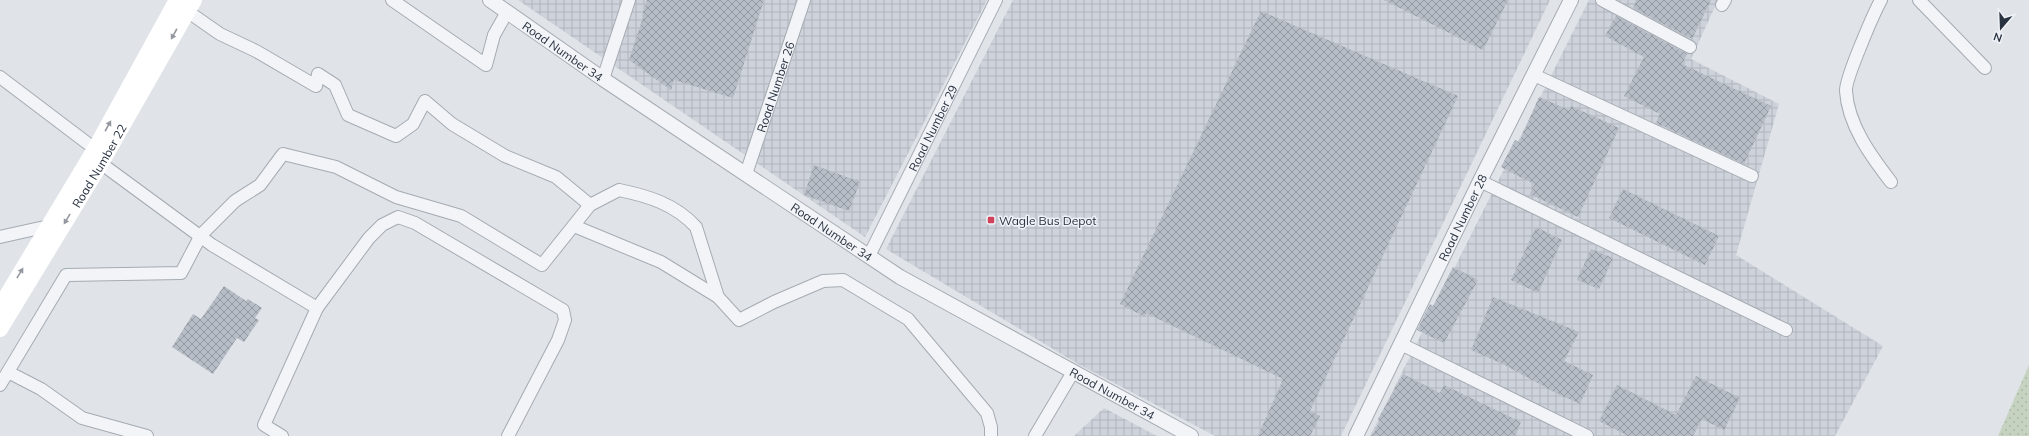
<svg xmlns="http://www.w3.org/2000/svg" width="2029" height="436" font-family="Mulish,sans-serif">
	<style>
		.industrial { fill: url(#industrial-grid) }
		.grass { fill: url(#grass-dots) }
		.building { fill: url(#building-cross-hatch) }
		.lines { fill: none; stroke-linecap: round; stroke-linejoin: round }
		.minor-casing { stroke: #a5abb3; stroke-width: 14 }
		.tertiary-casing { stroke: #a5abb3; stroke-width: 16 }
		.minor { stroke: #f3f4f7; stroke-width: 12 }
		.tertiary { stroke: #f3f4f7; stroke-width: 14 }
		.secondary { stroke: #fff; stroke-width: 16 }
		.oneway { fill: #9498a0 }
		.poi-dot { fill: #d1425a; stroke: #eff3f7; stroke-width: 1.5 }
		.labels { text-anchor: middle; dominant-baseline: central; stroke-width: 3; stroke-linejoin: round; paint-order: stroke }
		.street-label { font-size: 12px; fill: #283241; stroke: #eff3f7 }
		.poi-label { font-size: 12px; fill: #283241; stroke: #eff3f7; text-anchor: start }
	</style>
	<defs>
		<pattern id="industrial-grid" width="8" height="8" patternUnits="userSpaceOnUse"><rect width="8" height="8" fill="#ced3db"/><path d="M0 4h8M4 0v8" fill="none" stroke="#b1b6bd"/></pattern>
		<pattern id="grass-dots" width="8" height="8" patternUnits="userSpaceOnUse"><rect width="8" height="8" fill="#c6d3c1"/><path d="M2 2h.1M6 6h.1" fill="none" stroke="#aab6a7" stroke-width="1.8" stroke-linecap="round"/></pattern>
		<pattern id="building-cross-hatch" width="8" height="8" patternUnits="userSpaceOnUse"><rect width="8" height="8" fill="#b7bdc6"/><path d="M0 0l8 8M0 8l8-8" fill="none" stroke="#959aa2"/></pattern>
	</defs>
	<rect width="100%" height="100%" fill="#e0e4e9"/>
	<g class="industrial">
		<polygon points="518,0 987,0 865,237"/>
		<polygon points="1013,0 1550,0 1341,436 1215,436 1078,364 886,249"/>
		<polygon points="1589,0 1718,0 1691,59 1779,104 1736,255 1883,346 1835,436 1370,436"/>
		<polygon points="1104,408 1157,436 1074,436"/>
	</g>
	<polygon class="grass" points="2029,365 2029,436 1998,436"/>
	<g class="building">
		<polygon points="647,0 764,0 733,98 674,80 671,90 629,60 643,17 642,16"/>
		<polygon points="1384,0 1508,0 1483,50"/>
		<polygon points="1637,0 1711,0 1692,39 1633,8"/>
		<polygon points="1261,11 1458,96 1310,411 1320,416 1310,436 1258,436 1283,379 1146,313 1145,317 1120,304"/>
		<polygon points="1616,16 1687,54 1682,64 1771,106 1744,164 1656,123 1660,114 1624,96 1644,57 1605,36"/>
		<polygon points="1539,97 1569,110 1571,106 1619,128 1578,217 1530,194 1534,184 1501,167 1515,140 1519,142"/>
		<polygon points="814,165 860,182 849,211 804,195"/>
		<polygon points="1623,189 1719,236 1705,265 1609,218"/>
		<polygon points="1536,227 1562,240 1538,293 1511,280"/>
		<polygon points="1591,249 1613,258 1599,289 1577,280"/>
		<polygon points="1453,267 1478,280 1444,343 1417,330 1430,304 1433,306"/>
		<polygon points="224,286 246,301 248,299 262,308 255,318 259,320 244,342 237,338 213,374 172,347 193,314 201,319"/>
		<polygon points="1493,297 1579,332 1564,361 1593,375 1580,404 1554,392 1503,364 1471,350"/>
		<polygon points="1403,374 1440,393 1444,385 1521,422 1515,436 1372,436 1380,420 1378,419"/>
		<polygon points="1696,376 1740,398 1724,430 1702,419 1693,436 1628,436 1599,421 1617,385 1676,415"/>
	</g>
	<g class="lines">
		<defs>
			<g id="minor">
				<polyline points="392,0 486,65 494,35 507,12"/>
				<polyline points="1602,0 1690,47"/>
				<path d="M1881,0C1874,13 1845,79 1846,91C1848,125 1871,156 1891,182"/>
				<polyline points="1919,0 1985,68"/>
				<polyline points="1722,5 1725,0"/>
				<polyline points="187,11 220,34 256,51 316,86 318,74 335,85 348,115 396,136 413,124 425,101 452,124 505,156 556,177 590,205"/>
				<polyline points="1534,75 1752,176"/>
				<polyline points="0,77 95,149"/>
				<polyline points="603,79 629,0"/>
				<polyline points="95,159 212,245 317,308 264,425 282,436"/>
				<path id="s1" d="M746,174L804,0"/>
				<polyline points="1480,181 1786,330"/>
				<polyline points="574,226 661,262 718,297"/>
				<polyline points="0,237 49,226"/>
				<path id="s2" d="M869,256L996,0"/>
				<polyline points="317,308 369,238 382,225 398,217 415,223 563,310 565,320 558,340 508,436"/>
				<polyline points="1401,344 1587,436"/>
				<polyline points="8,372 41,389 82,418 147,436"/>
				<path d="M0,385L66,275L181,273L201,235L235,201L260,185L283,154L336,167L396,197L461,216L542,265L590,205L619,190C648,196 675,204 696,227L718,297L739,320L774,302L823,281L843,280L908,319L987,413L991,427V436"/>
				<polyline points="1035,436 1073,372"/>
			</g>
			<g id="tertiary">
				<path id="s3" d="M490,0L603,79L900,277L1191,436"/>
				<path id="s4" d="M1356,436L1480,181L1571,0"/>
			</g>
		</defs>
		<use href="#minor" class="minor-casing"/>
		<use href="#tertiary" class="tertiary-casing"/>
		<use href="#minor" class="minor"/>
		<use href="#tertiary" class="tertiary"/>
		<g class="secondary">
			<polyline points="0,307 95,149 177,0"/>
			<path id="s5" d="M0,329L101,163L194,0"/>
		</g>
	</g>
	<defs><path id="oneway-solid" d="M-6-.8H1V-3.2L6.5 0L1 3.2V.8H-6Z"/></defs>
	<g class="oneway">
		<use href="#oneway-solid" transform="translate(174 34) rotate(119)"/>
		<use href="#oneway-solid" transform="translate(108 126) rotate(-61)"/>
		<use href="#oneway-solid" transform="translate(67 219) rotate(121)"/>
		<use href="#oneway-solid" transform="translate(20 273) rotate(-59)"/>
	</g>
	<rect class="poi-dot" x="987" y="216" width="8" height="8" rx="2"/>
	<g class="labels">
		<g class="street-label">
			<text stroke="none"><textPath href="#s3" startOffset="89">Road Number 34</textPath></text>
			<text stroke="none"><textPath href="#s1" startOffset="92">Road Number 26</textPath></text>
			<text stroke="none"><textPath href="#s2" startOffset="143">Road Number 29</textPath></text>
			<text stroke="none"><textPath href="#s5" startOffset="191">Road Number 22</textPath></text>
			<text stroke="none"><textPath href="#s4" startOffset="243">Road Number 28</textPath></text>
			<text stroke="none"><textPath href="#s3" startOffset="413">Road Number 34</textPath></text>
			<text stroke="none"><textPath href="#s3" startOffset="737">Road Number 34</textPath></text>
		</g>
		<g class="poi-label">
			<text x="999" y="220">Wagle Bus Depot</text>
		</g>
	</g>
	<g transform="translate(2001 28) rotate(199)" stroke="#eff3f7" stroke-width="3" paint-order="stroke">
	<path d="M0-3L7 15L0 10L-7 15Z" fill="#283241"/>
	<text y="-6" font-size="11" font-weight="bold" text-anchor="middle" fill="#283241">N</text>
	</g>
</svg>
